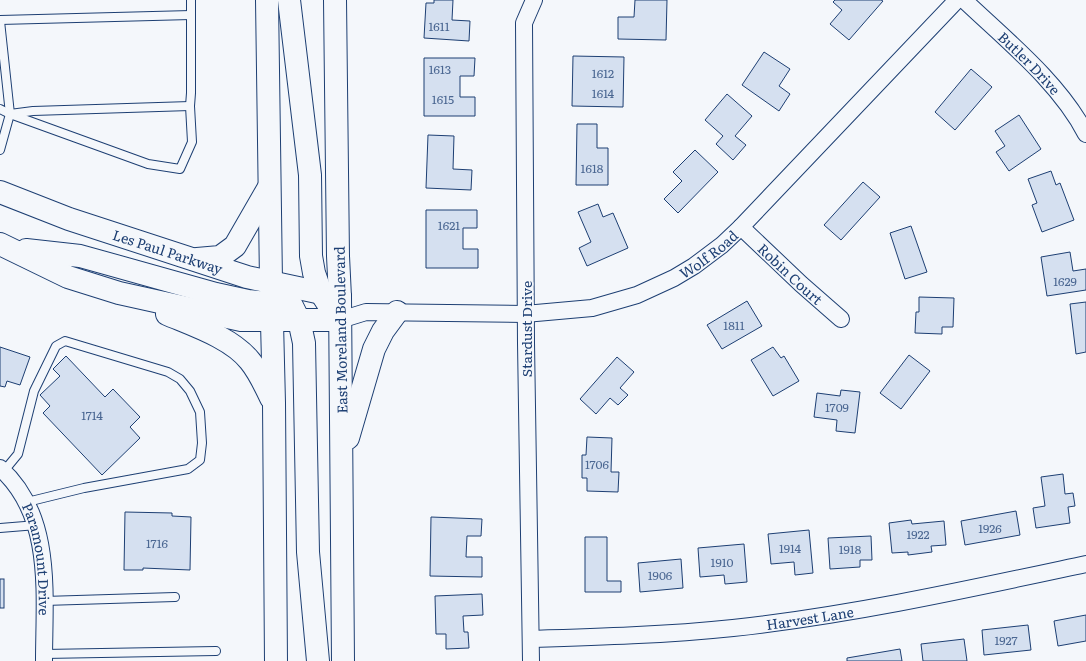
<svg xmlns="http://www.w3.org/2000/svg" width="1086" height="661" font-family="Literata,serif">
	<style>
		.building { fill: #d5e0f0; stroke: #1d3f73 }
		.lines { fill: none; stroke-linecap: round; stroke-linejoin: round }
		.lane-casing { stroke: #1d3f73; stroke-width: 10 }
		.street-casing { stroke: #1d3f73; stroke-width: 18 }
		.secondary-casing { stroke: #1d3f73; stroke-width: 24 }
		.primary-casing { stroke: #1d3f73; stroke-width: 24 }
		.lane { stroke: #f4f7fb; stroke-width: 8 }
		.street { stroke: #f4f7fb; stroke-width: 16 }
		.secondary { stroke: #f4f7fb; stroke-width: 22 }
		.primary { stroke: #f4f7fb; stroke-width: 22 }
		.labels { text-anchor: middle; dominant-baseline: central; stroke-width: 3; stroke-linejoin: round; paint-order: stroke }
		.number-label { font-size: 12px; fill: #4b6792 }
		.street-label { font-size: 14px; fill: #1d3f73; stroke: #f4f7fb }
	</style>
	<rect width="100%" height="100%" fill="#f4f7fb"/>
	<g class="building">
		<polygon points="434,0 453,0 452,20 470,21 469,41 424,38 426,3 434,3"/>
		<polygon points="635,0 667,0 666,40 618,39 618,17 634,17"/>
		<polygon points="835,0 881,0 883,1 849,40 830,24 842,10 833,2"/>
		<polygon points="764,52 790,69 779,86 790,94 779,111 742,85"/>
		<polygon points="573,56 624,57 623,107 572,106"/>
		<polygon points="424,58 475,58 474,76 460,76 460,97 475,97 475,116 424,116"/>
		<polygon points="971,69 992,87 955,130 935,112"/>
		<polygon points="727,94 752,116 735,136 746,145 733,160 716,144 723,136 705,120"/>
		<polygon points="1019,115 1041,149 1009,171 996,152 1005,146 995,131"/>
		<polygon points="577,124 597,124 597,148 608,148 608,185 576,185"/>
		<polygon points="428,135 454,136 453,169 472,170 471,190 426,188"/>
		<polygon points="695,150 718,172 678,213 664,199 682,181 673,172"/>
		<polygon points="1051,171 1056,185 1060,183 1074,220 1042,232 1032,205 1037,203 1028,179"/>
		<polygon points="863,182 880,197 841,240 824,225"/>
		<polygon points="598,204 603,217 613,213 628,248 587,266 579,248 591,242 578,212"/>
		<polygon points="426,210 477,210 477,228 463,228 463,249 478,249 478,268 426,268"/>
		<polygon points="911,226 927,272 905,279 890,233"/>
		<polygon points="1070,252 1073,271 1086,269 1086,290 1047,296 1041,257"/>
		<polygon points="919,297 954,298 953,327 942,327 942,334 915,333 916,312 919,312"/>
		<polygon points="747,301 762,326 722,349 707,325"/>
		<polygon points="1086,302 1086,352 1076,354 1070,304"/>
		<polygon points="0,347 30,357 20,385 7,381 5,387 0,386"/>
		<polygon points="773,347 781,358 784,356 799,381 773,396 751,360"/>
		<polygon points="909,355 930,371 901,409 880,393"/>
		<polygon points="66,356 105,397 113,389 140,417 130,427 140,438 102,475 43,413 50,406 40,395 60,376 53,369"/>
		<polygon points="617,357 634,372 620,388 628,395 618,405 610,398 596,414 580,399"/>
		<polygon points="841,390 860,392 855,433 836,431 837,420 814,417 817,393 840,396"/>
		<polygon points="587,437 612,438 611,472 619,472 618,492 587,491 587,478 582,478 582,455 586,455"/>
		<polygon points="1063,474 1065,494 1073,493 1075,506 1068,507 1070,523 1036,528 1033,508 1045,506 1041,477"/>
		<polygon points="1016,511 1020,535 965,545 961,521"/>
		<polygon points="125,512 172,513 172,516 191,517 190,570 143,568 143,570 124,570"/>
		<polygon points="431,517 482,519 481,536 467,536 466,557 482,557 482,577 430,576"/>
		<polygon points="911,520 912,524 944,521 946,545 931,546 932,552 908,555 908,552 892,553 889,523"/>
		<polygon points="809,530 813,573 795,575 794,562 771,564 768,534"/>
		<polygon points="871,536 872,560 860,560 860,567 830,569 828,538"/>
		<polygon points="585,537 607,537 607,581 621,581 621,592 585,592"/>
		<polygon points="744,544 747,582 725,584 724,575 700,577 698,548"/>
		<polygon points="681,559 683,588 640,592 638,563"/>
		<rect x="0" y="579" width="4" height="29"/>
		<polygon points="482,594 483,615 463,616 464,632 468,632 469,648 446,649 446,634 436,634 435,596"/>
		<polygon points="1086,615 1086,641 1058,646 1054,621"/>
		<polygon points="1028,625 1031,650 984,655 982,630"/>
		<polygon points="964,639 967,661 923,661 921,644"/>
		<polygon points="900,649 902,661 847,661 847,658"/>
	</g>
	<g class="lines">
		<defs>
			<g id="lane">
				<polyline points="0,20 191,15"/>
				<polyline points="0,21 10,114 0,150"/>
				<polyline points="0,109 10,114 148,164 180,169 192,142 190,106 191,93 191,0"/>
				<polyline points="10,114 33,111 190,106"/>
				<polyline points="4,471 18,454 34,391 56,346 65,341 168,372 180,379 190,391 200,412 202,443 200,460 188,469 84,488 27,502"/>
				<polyline points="0,528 37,525"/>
				<polyline points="44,601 175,597"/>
				<polyline points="44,654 216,651"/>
			</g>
			<g id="street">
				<path id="s1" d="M964,0C1006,40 1059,82 1086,134"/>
				<path id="s2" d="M741,227L801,284L841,319"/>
				<path id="s3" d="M340,320L366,312L525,314L592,308L637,295L674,278L694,266L722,245L741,227L957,0"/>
				<path id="s4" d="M0,468C54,516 44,595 44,661"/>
				<path id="s5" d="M531,639C598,637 666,635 733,628C852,615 969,589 1086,564"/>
				<polyline points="531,661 526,343 524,23 534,0"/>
			</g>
			<g id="secondary">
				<polyline points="267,0 271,282"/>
				<polyline points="289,0 310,175 311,256 314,273 321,293 330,307"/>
				<polyline points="335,0 338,256 340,297"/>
				<polyline points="197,259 220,257 235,246 269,187"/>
			</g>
			<g id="primary">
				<path id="s6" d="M0,192L69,219L247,277L340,297"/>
				<polyline points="0,244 68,277 119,293 241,320 340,320"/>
				<polyline points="26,250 80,256 216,294 248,301 285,305"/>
				<polyline points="271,282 292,306 299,320 304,343 308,552 318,661"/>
				<polyline points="271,282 274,403 276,661"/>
				<polyline points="340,297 343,661"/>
				<path d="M167,314C193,325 232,338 250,361C259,372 265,385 271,398"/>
				<polyline points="348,438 374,349 383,331 397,312"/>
			</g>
		</defs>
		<use href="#lane" class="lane-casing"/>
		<use href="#street" class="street-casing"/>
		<use href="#secondary" class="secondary-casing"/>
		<use href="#primary" class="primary-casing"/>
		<use href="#lane" class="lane"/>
		<use href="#street" class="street"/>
		<use href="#secondary" class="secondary"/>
		<use href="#primary" class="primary"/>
	</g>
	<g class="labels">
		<g class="number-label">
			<text x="439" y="26">1611</text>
			<text x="440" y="69">1613</text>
			<text x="603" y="73">1612</text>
			<text x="603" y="93">1614</text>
			<text x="443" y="99">1615</text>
			<text x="592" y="168">1618</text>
			<text x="449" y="225">1621</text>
			<text x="1065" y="281">1629</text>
			<text x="734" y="325">1811</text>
			<text x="837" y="407">1709</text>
			<text x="92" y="415">1714</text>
			<text x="597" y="464">1706</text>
			<text x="990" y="528">1926</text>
			<text x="918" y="534">1922</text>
			<text x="157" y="543">1716</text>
			<text x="790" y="548">1914</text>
			<text x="850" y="549">1918</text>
			<text x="722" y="562">1910</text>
			<text x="660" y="575">1906</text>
			<text x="1006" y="640">1927</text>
		</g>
		<g class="street-label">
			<text stroke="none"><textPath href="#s1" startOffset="91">Butler Drive</textPath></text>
			<text stroke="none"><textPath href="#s6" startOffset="178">Les Paul Parkway</textPath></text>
			<text stroke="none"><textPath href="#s3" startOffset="383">Wolf Road</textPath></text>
			<text stroke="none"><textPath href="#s2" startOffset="68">Robin Court</textPath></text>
			<text transform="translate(526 329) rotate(-90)">Stardust Drive</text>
			<text transform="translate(340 330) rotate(-91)">East Moreland Boulevard</text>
			<text stroke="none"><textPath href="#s4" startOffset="102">Paramount Drive</textPath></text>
			<text stroke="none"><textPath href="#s5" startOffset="280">Harvest Lane</textPath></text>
		</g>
	</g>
</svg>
